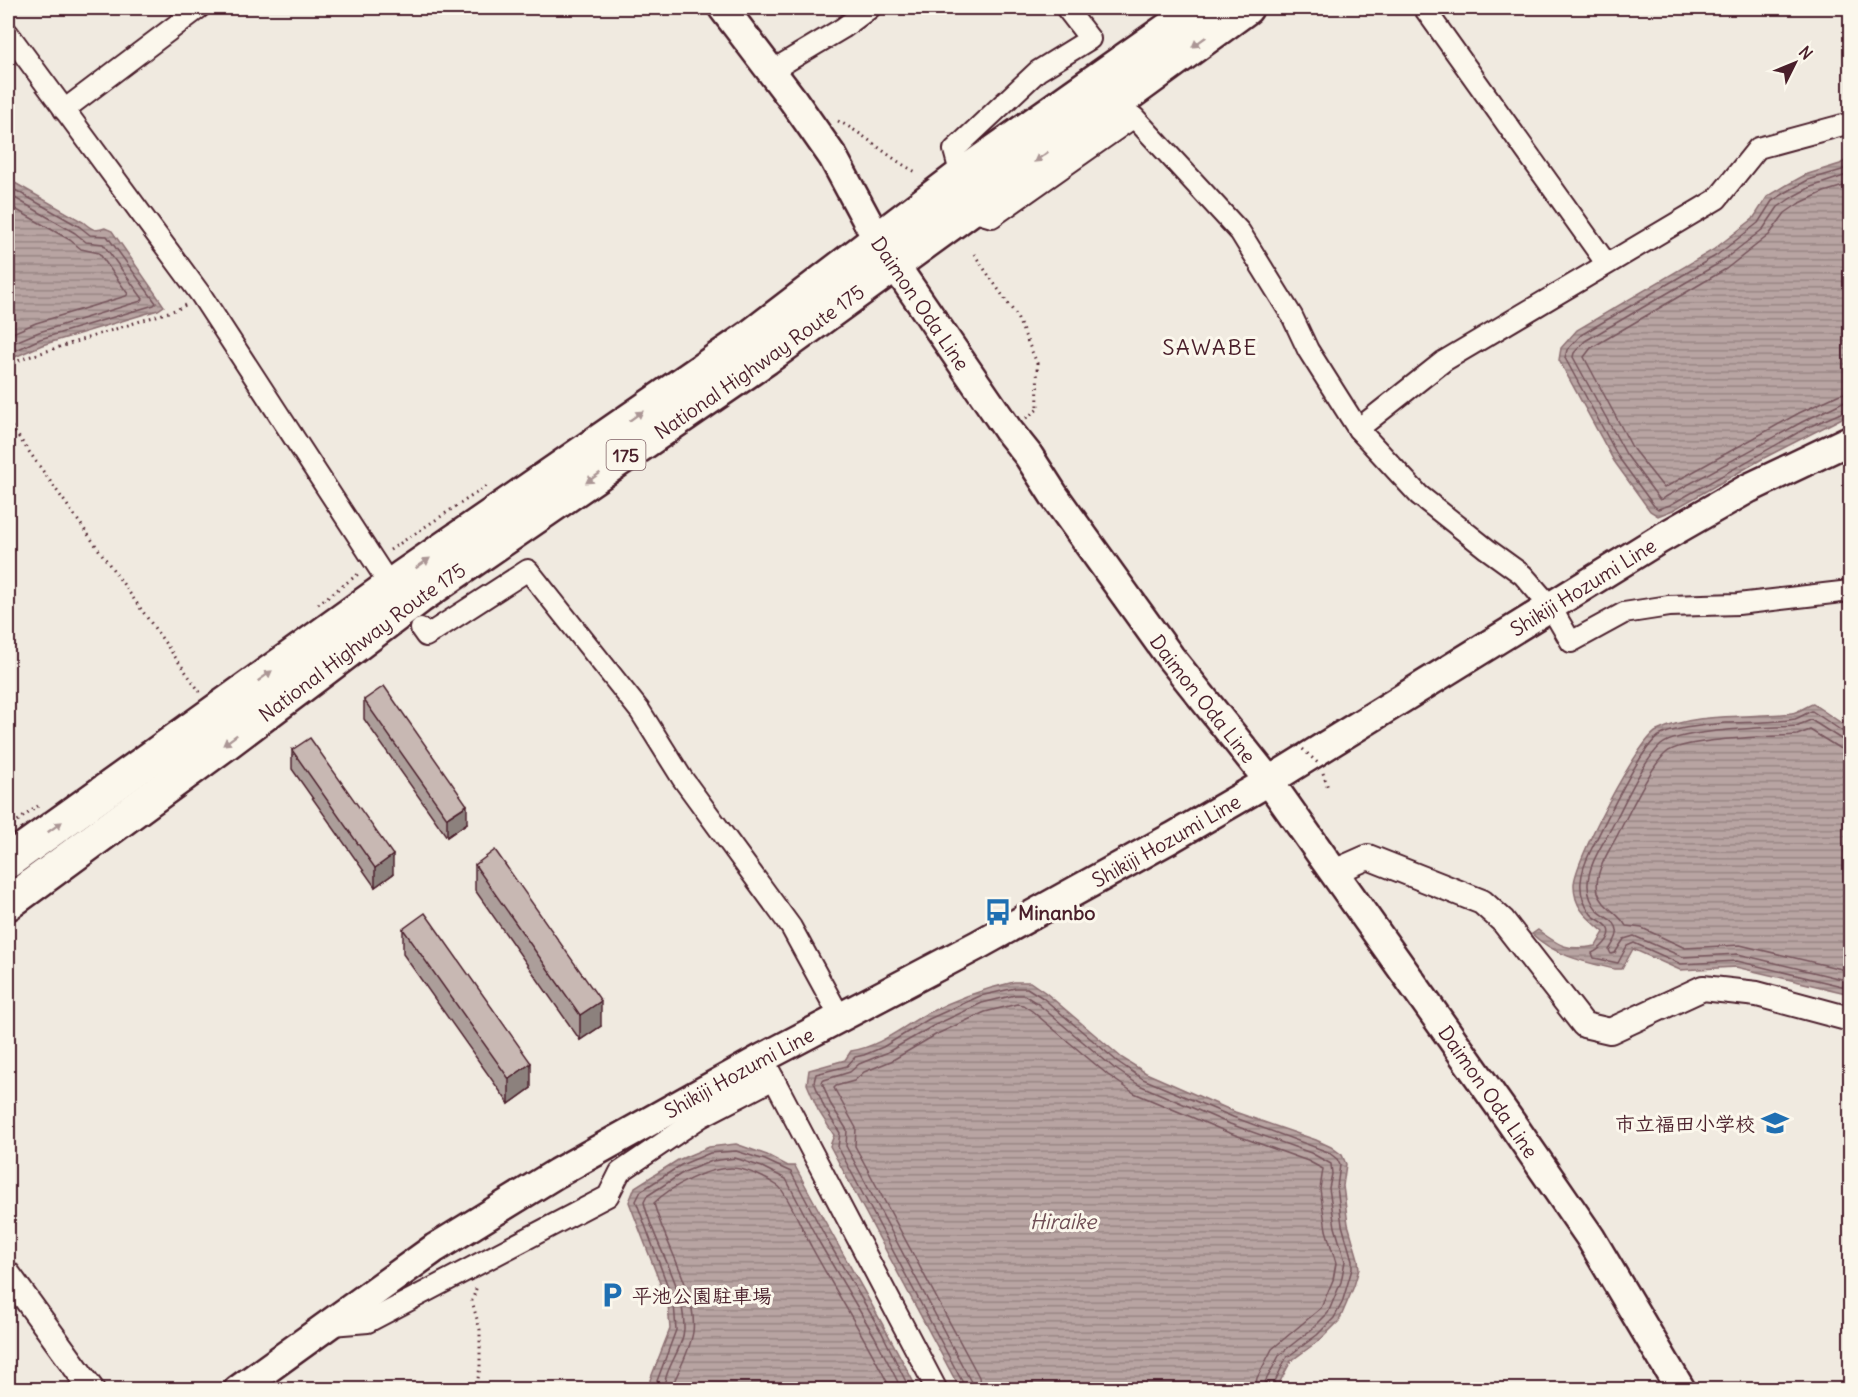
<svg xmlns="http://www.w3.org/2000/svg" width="1858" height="1397" font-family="Delius,'Klee One',sans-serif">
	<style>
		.water { fill: url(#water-rules); stroke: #8c6f72; stroke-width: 1.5 }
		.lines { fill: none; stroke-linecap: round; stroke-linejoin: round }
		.shore { stroke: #76545b; stroke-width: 1.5 }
		.minor-casing { stroke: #4a1f2b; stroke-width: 24 }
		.tertiary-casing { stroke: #4a1f2b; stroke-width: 28 }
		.secondary-casing { stroke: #4a1f2b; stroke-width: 33 }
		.trunk-casing { stroke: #4a1f2b; stroke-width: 38 }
		.path { stroke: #4a1f2b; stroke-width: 3; stroke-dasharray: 1.5 4.5; stroke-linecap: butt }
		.minor { stroke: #fbf7ec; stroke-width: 20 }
		.tertiary { stroke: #fbf7ec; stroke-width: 24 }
		.secondary { stroke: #fbf7ec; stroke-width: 28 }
		.trunk { stroke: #fbf7ec; stroke-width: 33 }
		.path-bridge { stroke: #4a1f2b; stroke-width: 3; stroke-dasharray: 1.5 4.5; stroke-linecap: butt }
		.wall { fill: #ac9e9a; stroke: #4a1f2b; stroke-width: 1.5 }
		.shaded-wall { fill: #8c817d; stroke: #4a1f2b; stroke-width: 1.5 }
		.building { fill: #c8b8b3; stroke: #4a1f2b; stroke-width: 1.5 }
		.oneway { fill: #ab9695 }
		.labels { text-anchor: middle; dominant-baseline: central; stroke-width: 6; stroke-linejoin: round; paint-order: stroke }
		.shield { fill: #fbf7ec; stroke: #7f6065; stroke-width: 1.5 }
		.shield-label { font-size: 18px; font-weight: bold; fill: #4a1f2b }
		.street-label { font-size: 20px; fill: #4a1f2b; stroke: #fbf7ec }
		.poi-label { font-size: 20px; font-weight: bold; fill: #4a1f2b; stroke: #fbf7ec; text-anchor: start }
		.water-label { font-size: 21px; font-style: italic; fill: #704e55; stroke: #fbf7ec }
		.quarter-label { font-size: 22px; letter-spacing: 1.5px; fill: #4a1f2b; stroke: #fbf7ec }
	</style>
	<defs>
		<pattern id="water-rules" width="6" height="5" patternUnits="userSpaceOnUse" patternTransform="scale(1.5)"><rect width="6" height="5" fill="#b8a4a2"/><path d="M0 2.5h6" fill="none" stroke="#988584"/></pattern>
	</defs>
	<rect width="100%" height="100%" fill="#f0eae0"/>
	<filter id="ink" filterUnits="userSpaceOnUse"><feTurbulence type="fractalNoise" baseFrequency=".0167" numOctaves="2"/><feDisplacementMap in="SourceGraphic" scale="12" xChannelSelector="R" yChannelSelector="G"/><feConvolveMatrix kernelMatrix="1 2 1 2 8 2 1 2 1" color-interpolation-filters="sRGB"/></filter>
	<g filter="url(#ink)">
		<g class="water">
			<polygon points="1850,158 1850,414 1762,459 1673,510 1658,516 1650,511 1614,461 1559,360 1561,348 1577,330 1713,250 1753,219 1767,197 1787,185 1805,175 1840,164"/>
			<path d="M8,179L83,222C91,229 95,232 105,228L112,231L164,306L158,310L42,345L8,360Z"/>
			<path d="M1813,704L1850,729V994L1736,967L1680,970L1633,949L1622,969H1614C1585,962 1555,956 1532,934L1538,930C1561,947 1567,951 1596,946L1604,932C1588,918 1574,909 1574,885C1574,862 1638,740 1657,731C1699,711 1748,719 1792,713C1799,712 1806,706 1813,704Z"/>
			<path d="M1014,982H1030L1046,993L1122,1058L1146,1073L1235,1112L1316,1140L1331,1147L1342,1155L1346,1164L1343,1186L1348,1224L1358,1259L1359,1269L1354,1286L1339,1321L1321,1339L1291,1361L1276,1389H960L830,1146L834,1135L818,1110L807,1084L809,1070L845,1060L851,1051C879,1047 902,1027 926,1014C955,999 983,989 1014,982Z"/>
			<path d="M736,1144L767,1155L788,1166H795C834,1241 879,1314 917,1389H651L650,1380L670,1329L668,1304L629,1202L635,1187L678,1160L709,1147Z"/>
		</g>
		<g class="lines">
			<g class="shore">
				<polyline points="1850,165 1842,170 1808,180 1790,190 1772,201 1758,223 1717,255 1581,335 1567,350 1565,358 1619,458 1654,506 1658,509 1670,505 1806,428 1850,409"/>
				<polyline points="1850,174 1811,187 1794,196 1778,207 1763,229 1721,262 1585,341 1574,353 1573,357 1626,454 1660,500 1802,422 1843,402 1850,401"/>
				<polyline points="1850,184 1824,192 1798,204 1785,213 1769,235 1726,269 1591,348 1584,357 1633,449 1664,488 1799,413 1840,394 1850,392"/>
				<polyline points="8,186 80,227 90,235 107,236 156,303 154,305 40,339 8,354"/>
				<polyline points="8,194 75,233 86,242 103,244 143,299 141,301 39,332 8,345"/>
				<polyline points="8,205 70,240 81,249 99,253 128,294 126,296 36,323 8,335"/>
				<path d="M1850,734L1845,733L1812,711C1806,713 1801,717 1795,719C1774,723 1748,722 1726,723C1708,725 1675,727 1659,736C1640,748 1603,827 1591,850C1580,872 1575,894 1591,914C1596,920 1606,922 1609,929C1613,938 1599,950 1592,953L1594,958L1618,963L1627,946L1634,943L1681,964L1737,961L1850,988"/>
				<path d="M1850,741L1841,739L1811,720L1796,726C1768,728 1680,729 1661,745C1644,760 1625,802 1614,823C1605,841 1587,865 1588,886C1588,895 1592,904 1598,911C1605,918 1619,921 1617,934C1616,940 1612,945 1609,950L1611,954L1615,953L1624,939L1634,936L1683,957L1738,954L1850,981"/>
				<path d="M1850,750L1839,748L1810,730L1797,735C1770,737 1684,738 1666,753C1651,766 1629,813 1619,832C1611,849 1593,872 1598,892C1602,907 1619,913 1626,926L1642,928L1685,948L1740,945L1850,971"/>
				<polyline points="656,1390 657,1381 676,1330 674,1303 636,1201 641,1191 681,1165 710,1153 736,1151 765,1160 791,1172 826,1238 882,1333 910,1390"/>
				<path d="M664,1390C664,1368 683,1350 684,1329C685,1284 653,1244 644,1202L647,1196L684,1172L712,1161L735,1158L762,1167L786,1179L819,1242L875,1337L902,1390"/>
				<path d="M673,1390V1384C680,1368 690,1350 693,1332C698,1293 663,1241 654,1203C671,1186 707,1168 731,1168C746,1168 766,1178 778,1186C787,1192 804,1234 811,1246C837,1294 867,1340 891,1390"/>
				<polyline points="965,1390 964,1385 838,1147 840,1133 824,1107 814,1082 816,1074 847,1066 855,1057 864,1055 883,1047 929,1019 980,996 1015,988 1027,988 1043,998 1118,1062 1143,1079 1233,1117 1328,1152 1337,1159 1340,1165 1337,1187 1342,1225 1352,1260 1352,1269 1342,1303 1334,1318 1317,1335 1286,1358 1271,1390"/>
				<polyline points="972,1390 971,1382 846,1146 847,1130 830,1103 822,1082 824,1080 850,1072 859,1064 886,1053 933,1026 982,1003 1015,995 1024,995 1038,1004 1114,1068 1139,1085 1230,1124 1311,1153 1331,1164 1332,1174 1329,1188 1335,1227 1345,1261 1341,1282 1328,1313 1312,1329 1280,1354 1265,1382 1264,1390"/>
				<polyline points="981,1390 979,1377 855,1146 856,1128 834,1088 836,1086 854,1081 864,1072 891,1061 937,1034 985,1012 1017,1004 1023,1005 1032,1011 1108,1075 1134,1093 1227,1132 1308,1161 1323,1169 1320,1189 1326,1230 1336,1263 1333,1280 1321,1308 1272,1349 1257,1378 1255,1390"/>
			</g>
			<defs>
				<g id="minor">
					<polyline points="1424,8 1606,263"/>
					<polyline points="8,33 201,295 382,573"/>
					<polyline points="771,71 843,28 870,8"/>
					<polyline points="64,110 199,8"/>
					<polyline points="961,176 954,150 1038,71 1090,39 1066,8"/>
					<polyline points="968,210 992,217 1134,117 1240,232 1292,316 1308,350 1358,429 1419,495 1487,549 1523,575 1550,606 1571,642 1624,613 1669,606 1738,604 1850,591"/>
					<polyline points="1358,429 1444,361 1717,199 1758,148 1850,123"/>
					<polyline points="421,629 426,636 528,570 640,711 682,778 791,927 840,1017"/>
					<polyline points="768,1068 937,1390"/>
					<polyline points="331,1325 368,1322 608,1196 620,1172 701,1117 774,1079"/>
				</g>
				<g id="tertiary">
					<polyline points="1334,872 1368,857 1482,902 1503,921 1584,1025 1610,1031 1703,988 1757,994 1850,1019"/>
					<polyline points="8,1274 92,1390"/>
				</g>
				<g id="secondary">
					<path id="s1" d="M723,8L793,100L833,157L877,239L1008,430L1028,455L1055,497L1170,657L1269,781L1508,1118L1590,1237L1681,1390"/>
					<path id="s2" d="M238,1390L435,1248L557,1173L763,1058L978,945L1173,837L1269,781L1658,540L1749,488L1850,440"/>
				</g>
				<g id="trunk">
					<polyline points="8,861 403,577 749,338 961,176 1199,8"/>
					<path id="s3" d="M8,903L226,743L419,597L766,358L1246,8"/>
				</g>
			</defs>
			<use href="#minor" class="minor-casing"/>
			<use href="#tertiary" class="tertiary-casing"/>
			<use href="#secondary" class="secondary-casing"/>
			<use href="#trunk" class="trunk-casing"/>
			<g class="path">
				<path d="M838,121C867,135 889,159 918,173"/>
				<polyline points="974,254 1016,315 1037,363 1038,409 1026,418"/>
				<polyline points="8,366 22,359 178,309 187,304"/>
				<polyline points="8,422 200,692"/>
				<polyline points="390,550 487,486"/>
				<polyline points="318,604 361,572"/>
				<polyline points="1323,773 1328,788"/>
				<polyline points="8,828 38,806"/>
				<polyline points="476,1390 480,1367 480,1330 472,1301 477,1286"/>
			</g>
			<use href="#minor" class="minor"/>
			<use href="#tertiary" class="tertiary"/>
			<use href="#secondary" class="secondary"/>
			<use href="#trunk" class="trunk"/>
			<polyline class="path-bridge" points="1294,747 1297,744 1319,764"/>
		</g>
		<g class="wall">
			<polygon points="364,700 467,823 447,837 364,719"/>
			<polygon points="292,750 393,874 375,887 292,769"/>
			<polygon points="475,865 601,1026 580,1040 475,890"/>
			<polygon points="403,929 531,1088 509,1104 403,954"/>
		</g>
		<g class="shaded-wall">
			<polygon points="467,805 467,823 447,837 447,818"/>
			<polygon points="393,855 393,874 375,887 375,868"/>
			<polygon points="601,1001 601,1026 580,1040 580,1015"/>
			<polygon points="531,1063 531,1088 509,1104 509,1079"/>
		</g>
		<g class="building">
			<polygon points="384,686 467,805 447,818 364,700"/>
			<polygon points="310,738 393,855 375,868 292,750"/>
			<polygon points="495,850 601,1001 580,1015 475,865"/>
			<polygon points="425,913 531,1063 509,1079 403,929"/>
		</g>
		<defs><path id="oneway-solid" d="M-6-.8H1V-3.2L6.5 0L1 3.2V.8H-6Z" transform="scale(1.5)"/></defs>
		<g class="oneway">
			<use href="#oneway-solid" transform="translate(1199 42) rotate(144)"/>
			<use href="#oneway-solid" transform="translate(1041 157) rotate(144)"/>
			<use href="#oneway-solid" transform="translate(636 416) rotate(-35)"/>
			<use href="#oneway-solid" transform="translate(593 478) rotate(145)"/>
			<use href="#oneway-solid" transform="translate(423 563) rotate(-35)"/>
			<use href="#oneway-solid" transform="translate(265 676) rotate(-36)"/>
			<use href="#oneway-solid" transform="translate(230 740) rotate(143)"/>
			<use href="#oneway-solid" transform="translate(55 827) rotate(-36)"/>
		</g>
	</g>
	<defs>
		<symbol id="bus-bare" viewBox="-9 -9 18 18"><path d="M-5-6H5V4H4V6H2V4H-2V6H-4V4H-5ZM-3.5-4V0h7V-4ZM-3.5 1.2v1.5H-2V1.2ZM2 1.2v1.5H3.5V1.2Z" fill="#1f6fb2" stroke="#fbf7ec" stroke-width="2.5" paint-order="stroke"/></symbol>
		<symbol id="school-bare" viewBox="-9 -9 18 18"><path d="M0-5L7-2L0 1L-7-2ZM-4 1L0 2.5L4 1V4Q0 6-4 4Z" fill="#1f6fb2" stroke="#fbf7ec" stroke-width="2.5" paint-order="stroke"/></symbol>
		<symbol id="parking-bare" viewBox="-9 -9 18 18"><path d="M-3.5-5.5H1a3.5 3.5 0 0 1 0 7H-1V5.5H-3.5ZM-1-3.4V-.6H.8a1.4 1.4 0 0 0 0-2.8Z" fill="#1f6fb2" stroke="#fbf7ec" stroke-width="2.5" paint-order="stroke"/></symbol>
	</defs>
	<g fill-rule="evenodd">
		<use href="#bus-bare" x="979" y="893" width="38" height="38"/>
		<use href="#school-bare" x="1756" y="1104" width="38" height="38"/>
		<use href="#parking-bare" x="593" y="1276" width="38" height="38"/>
	</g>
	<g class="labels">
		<rect class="shield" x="606.5" y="440" width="39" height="30" rx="4.5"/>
		<g class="shield-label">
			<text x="626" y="455">175</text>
		</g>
		<g class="street-label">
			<text stroke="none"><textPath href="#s1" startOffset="356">Daimon Oda Line</textPath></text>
			<text stroke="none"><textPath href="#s3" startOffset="926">National Highway Route 175</textPath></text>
			<text stroke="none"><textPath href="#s2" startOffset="1568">Shikiji Hozumi Line</textPath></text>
			<text stroke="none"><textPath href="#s3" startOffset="440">National Highway Route 175</textPath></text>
			<text stroke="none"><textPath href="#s1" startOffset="842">Daimon Oda Line</textPath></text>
			<text stroke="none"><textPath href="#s2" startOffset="1080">Shikiji Hozumi Line</textPath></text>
			<text stroke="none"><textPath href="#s2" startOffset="594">Shikiji Hozumi Line</textPath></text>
			<text stroke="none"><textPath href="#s1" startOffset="1328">Daimon Oda Line</textPath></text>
		</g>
		<g class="poi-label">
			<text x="1018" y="912">Minanbo</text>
			<text x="1755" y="1123" text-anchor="end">市立福田小学校</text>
			<text x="632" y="1295">平池公園駐車場</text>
		</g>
		<g class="water-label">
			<text x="1063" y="1221">Hiraike</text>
		</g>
		<g class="quarter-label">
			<text x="1210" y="347">SAWABE</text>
		</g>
	</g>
	<rect width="1858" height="1397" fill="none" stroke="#fbf7ec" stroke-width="30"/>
	<rect x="15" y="15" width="1828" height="1367" fill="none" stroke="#4a1f2b" stroke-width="2" filter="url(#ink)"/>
	<g transform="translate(1795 63) rotate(47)" stroke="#fbf7ec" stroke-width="4.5" paint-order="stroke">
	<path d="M0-4.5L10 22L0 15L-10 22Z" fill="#4a1f2b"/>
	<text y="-9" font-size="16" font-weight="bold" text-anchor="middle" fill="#4a1f2b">N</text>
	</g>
</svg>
